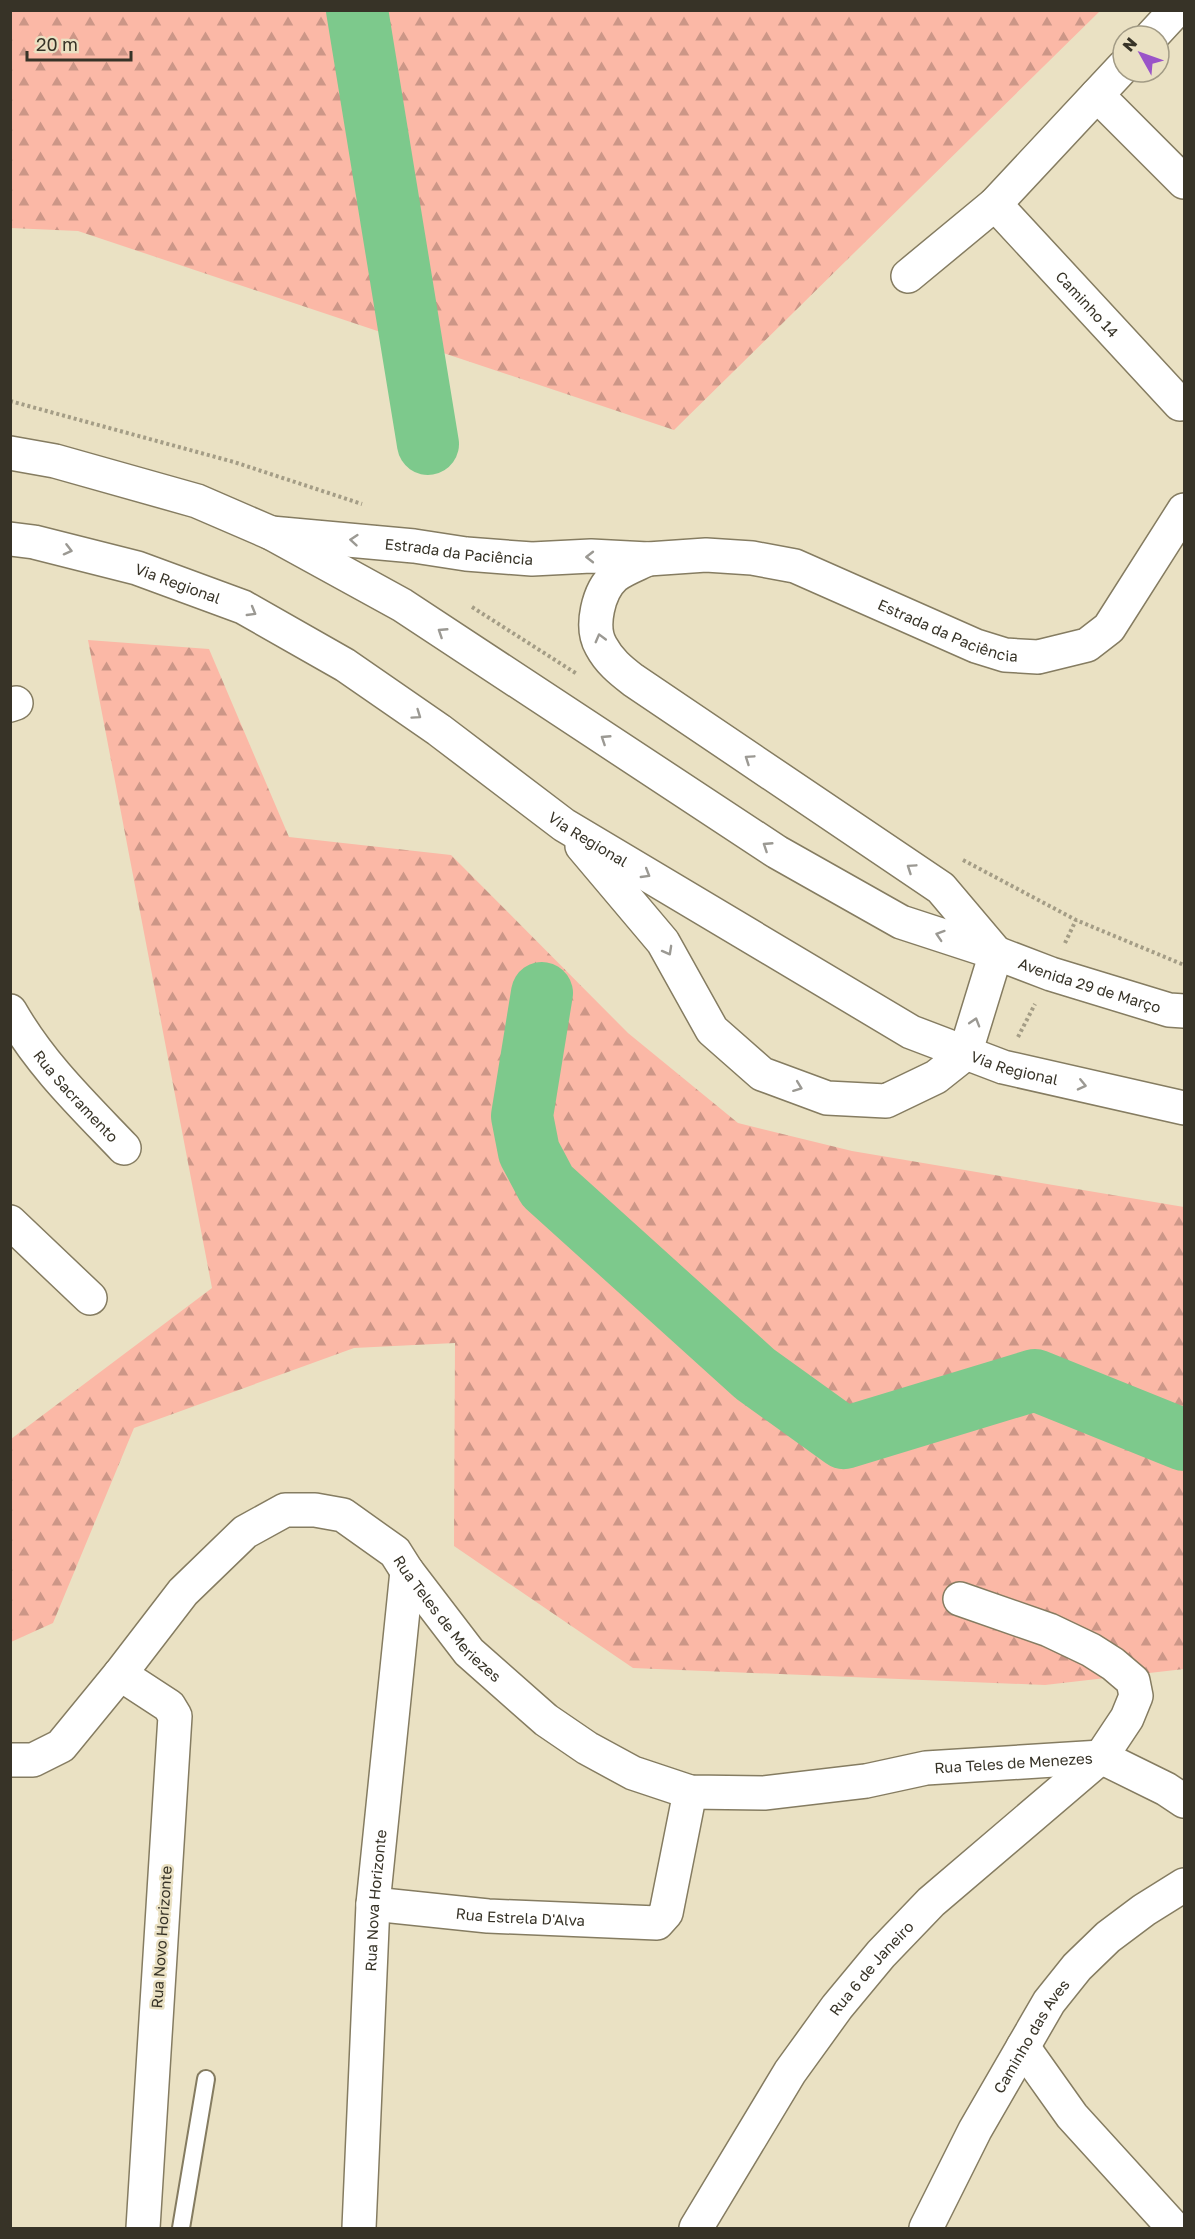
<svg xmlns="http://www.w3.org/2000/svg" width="1195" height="2239" font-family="'Golos Text',sans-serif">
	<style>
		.forest { fill: url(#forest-firs) }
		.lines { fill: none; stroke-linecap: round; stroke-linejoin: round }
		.river { stroke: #7dc98c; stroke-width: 62 }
		.service-casing { stroke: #857c61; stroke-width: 20 }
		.minor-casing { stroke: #857c61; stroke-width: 36 }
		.secondary-casing { stroke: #857c61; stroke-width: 36 }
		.primary-casing { stroke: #857c61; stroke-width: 36 }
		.path { stroke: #a49d86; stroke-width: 4; stroke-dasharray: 3 3; stroke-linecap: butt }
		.service { stroke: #fff; stroke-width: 16 }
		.minor { stroke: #fff; stroke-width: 33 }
		.secondary { stroke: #fff; stroke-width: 33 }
		.primary { stroke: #fff; stroke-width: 33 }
		.oneway { stroke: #9b9993 }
		.labels { text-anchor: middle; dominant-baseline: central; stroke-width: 5; stroke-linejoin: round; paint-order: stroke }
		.street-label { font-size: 15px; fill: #373327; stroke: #eae1c3 }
	</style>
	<defs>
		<pattern id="forest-firs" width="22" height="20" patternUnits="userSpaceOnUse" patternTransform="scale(1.5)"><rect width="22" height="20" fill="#fbb8a6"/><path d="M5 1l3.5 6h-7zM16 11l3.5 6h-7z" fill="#cc9687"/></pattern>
	</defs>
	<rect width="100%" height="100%" fill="#eae1c3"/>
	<g class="forest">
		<polygon points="10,11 11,10 1100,11 674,430 78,231 11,228"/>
		<polygon points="88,640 209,649 289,837 451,855 628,1033 738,1123 852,1151 1184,1207 1184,1669 1045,1685 633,1668 454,1546 455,1343 354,1348 134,1428 53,1623 11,1642 11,1439 212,1288"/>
	</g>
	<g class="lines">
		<g class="river">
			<polyline points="357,10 428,444"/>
			<polyline points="542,993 522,1116 529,1152 547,1186 755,1374 844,1438 1035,1380 1184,1440"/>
		</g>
		<defs>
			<polyline id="service" points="181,2228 206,2079"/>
			<g id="minor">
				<polyline points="1152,36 1176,10"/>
				<polyline points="1097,95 1184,182"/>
				<path id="s1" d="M995,204L1180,404"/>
				<polyline points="908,276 995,204 1123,67"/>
				<polyline points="10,705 16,703"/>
				<path id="s2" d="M10,1011C41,1065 82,1104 124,1148"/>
				<polyline points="10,1222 90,1298"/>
				<polyline points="120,1674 169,1706 175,1716 143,2228"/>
				<path id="s3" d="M10,1760H33L61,1746L120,1674L183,1592L245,1532L285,1510H315L343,1515L395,1552L407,1571L469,1652L546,1720L587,1748L633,1773L690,1792L764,1793L866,1781L926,1768L1101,1757L1166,1789L1184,1801"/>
				<path id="s4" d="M373,1904L488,1916L657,1923L666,1913L690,1792"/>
				<polyline points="1023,2047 1072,2116 1174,2228"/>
				<path id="s5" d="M359,2228L373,1904L407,1571"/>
				<path id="s6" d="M696,2228L790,2072L837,2007L881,1954L931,1902L1101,1757L1127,1718L1136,1696L1133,1681L1113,1664L1091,1650L1049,1630L960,1599"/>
				<path id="s7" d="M926,2228L975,2130L1049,2002L1077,1967L1108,1937L1144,1910L1184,1885"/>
			</g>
			<g id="secondary">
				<path id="s8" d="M271,533L414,546L466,554L532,559L591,556L648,559L706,555L752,558L795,566L976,646L1005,655L1038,657L1087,645L1109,628L1184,510"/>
				<path d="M648,559C638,564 624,569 615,576C598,591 590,627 601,646C609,661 620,670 633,680L941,888L996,953"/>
			</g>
			<g id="primary">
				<path id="s9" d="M10,453L55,461L197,501L271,533L402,605L777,852L901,922L996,953L1051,974L1169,1010L1184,1011"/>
				<path id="s10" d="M10,539L34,542L137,568L243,607L345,665L439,730L564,825L911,1032L1003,1067L1184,1108"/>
				<polyline points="582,846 663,942 712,1030 762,1074 827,1098 886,1101 936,1077 965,1054 996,953"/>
			</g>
		</defs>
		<use href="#service" class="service-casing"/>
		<use href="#minor" class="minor-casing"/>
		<use href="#secondary" class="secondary-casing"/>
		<use href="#primary" class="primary-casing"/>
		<g class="path">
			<polyline points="10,401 234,462 362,504"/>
			<polyline points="472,607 577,674"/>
			<polyline points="963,860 1076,920 1184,965"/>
			<polyline points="1065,943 1076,920"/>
			<polyline points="1018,1037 1035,1004"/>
		</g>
		<use href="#service" class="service"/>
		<use href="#minor" class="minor"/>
		<use href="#secondary" class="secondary"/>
		<use href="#primary" class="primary"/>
	</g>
	<defs><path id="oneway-chevron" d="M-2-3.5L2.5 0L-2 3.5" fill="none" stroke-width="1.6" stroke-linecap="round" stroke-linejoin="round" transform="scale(1.5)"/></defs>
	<g class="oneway">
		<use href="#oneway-chevron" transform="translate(354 540) rotate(-175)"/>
		<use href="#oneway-chevron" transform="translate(68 550) rotate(14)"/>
		<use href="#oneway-chevron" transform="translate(590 557) rotate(180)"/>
		<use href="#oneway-chevron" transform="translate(252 612) rotate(30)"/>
		<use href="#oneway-chevron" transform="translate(442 632) rotate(-147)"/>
		<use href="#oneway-chevron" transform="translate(600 638) rotate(-105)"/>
		<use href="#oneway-chevron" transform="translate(417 715) rotate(35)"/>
		<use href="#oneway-chevron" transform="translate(605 739) rotate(-147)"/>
		<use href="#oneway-chevron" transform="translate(749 759) rotate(-146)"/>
		<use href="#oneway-chevron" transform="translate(767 846) rotate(-147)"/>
		<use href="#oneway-chevron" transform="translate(911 868) rotate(-146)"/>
		<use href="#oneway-chevron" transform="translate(646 874) rotate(31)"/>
		<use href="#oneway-chevron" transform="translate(940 935) rotate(-162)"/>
		<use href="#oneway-chevron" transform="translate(668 951) rotate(61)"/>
		<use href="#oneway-chevron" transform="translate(975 1022) rotate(-73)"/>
		<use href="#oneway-chevron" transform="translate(1082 1085) rotate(13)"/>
		<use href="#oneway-chevron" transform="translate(798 1087) rotate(21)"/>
	</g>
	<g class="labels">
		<g class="street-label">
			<text stroke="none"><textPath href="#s1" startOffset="136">Caminho 14</textPath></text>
			<text stroke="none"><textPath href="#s8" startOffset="189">Estrada da Paciência</textPath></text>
			<text stroke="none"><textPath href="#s10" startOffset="174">Via Regional</textPath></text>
			<text stroke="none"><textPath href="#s8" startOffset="693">Estrada da Paciência</textPath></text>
			<text stroke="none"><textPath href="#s10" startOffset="660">Via Regional</textPath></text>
			<text stroke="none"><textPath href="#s9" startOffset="1214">Avenida 29 de Março</textPath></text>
			<text stroke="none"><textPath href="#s10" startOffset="1146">Via Regional</textPath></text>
			<text stroke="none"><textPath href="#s2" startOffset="108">Rua Sacramento</textPath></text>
			<text stroke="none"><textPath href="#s3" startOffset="590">Rua Teles de Meriezes</textPath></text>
			<text stroke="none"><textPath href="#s3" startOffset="1220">Rua Teles de Menezes</textPath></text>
			<text stroke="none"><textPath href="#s5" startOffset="328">Rua Nova Horizonte</textPath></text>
			<text stroke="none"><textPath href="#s4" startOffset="148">Rua Estrela D'Alva</textPath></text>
			<text transform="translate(161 1937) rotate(-86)">Rua Novo Horizonte</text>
			<text stroke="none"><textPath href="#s6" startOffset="314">Rua 6 de Janeiro</textPath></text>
			<text stroke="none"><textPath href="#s7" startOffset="219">Caminho das Aves</textPath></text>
		</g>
	</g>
	<rect width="1195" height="2239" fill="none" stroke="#373327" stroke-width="24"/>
	<g transform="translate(1141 54) rotate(310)"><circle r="28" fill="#eae1c3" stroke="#a29b85" stroke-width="1.5"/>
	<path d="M0-4.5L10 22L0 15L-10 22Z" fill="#9a54c8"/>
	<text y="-9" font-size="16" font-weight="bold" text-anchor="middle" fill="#373327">N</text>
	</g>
	<path d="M27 51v9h104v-9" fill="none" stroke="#373327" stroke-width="3"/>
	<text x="36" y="51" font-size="18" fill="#373327" stroke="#eae1c3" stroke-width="4.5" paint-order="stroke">20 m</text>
</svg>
